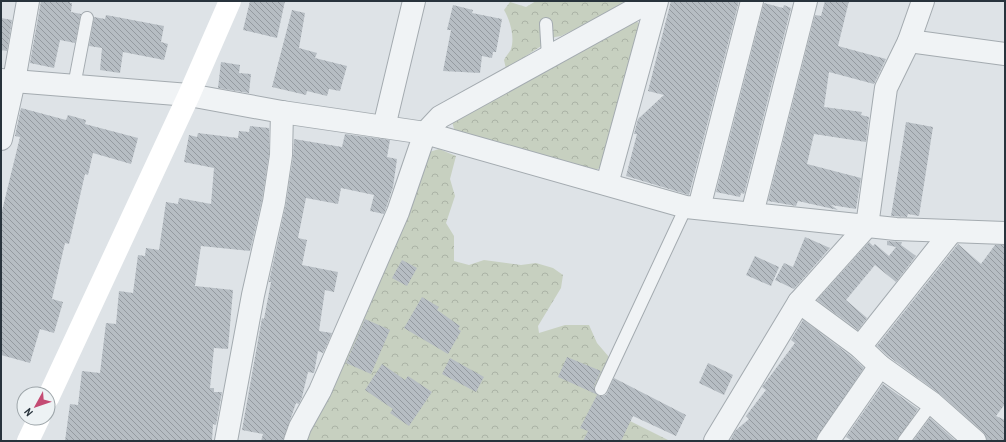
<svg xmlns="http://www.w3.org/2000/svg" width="1006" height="442" font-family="'Archivo Narrow',sans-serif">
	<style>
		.forest { fill: url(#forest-crowns) }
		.building { fill: url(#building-back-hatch) }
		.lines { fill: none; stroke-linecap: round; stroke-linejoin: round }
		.lane-casing { stroke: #a4abb0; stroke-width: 14 }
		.street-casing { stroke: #a4abb0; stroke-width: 24 }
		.lane { stroke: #f0f3f5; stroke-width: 12 }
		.street { stroke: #f0f3f5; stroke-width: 22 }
		.secondary { stroke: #fff; stroke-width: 22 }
	</style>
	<defs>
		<pattern id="forest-crowns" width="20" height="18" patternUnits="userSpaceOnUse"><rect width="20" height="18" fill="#c7d0c0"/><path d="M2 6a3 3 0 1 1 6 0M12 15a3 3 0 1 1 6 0" fill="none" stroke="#abb3a6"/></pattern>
		<pattern id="building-back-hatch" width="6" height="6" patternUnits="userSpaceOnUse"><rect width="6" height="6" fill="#b6bdc3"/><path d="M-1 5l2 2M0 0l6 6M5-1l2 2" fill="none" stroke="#949aa0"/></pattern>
	</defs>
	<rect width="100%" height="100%" fill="#dee3e7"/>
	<g class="forest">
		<path d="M536,1H634L561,36L555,37L506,69L504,60C506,56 510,52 511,49C515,37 510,20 504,10L510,2L526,7Z"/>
		<polygon points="635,20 641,25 604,165 596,170 455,133 451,117"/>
		<polygon points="439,149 456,156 450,179 455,196 446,223 454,236 454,261 469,265 484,260 521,265 536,263 553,268 563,275 561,288 538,326 539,333 565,325 589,325 597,343 609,357 598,380 596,393 603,398 602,407 670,441 303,441 426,153"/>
	</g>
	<g class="building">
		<polygon points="41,1 70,1 70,3 72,3 71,12 81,14 75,43 60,40 54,68 30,63"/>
		<polygon points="250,1 285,1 277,38 243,30"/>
		<polygon points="671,1 739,1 689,195 626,176 637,134 634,134 638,119 664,95 648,91"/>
		<polygon points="825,1 849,1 838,46 886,59 874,84 829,72 824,107 862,112 861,115 869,117 866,142 814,134 807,164 861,178 856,209 831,205 838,210 798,201 796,206 768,201 815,15 821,16"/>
		<polygon points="764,3 783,8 784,5 791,8 744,194 741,193 740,197 716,192"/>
		<polygon points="453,5 473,10 472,13 502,19 496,52 493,52 492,58 482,56 480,73 443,71 451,30 447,30"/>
		<polygon points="292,10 305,13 299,48 317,53 315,58 347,66 340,91 329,89 327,96 307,91 306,95 272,87"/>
		<polygon points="106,15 164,26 161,42 168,44 164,60 123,52 120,73 100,70 102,48 89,46 94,17 105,19"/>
		<polygon points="1,18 12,20 7,51 1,50"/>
		<polygon points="221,62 240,65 239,73 251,74 249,93 218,88"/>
		<polygon points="21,108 66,120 68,115 86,120 85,124 138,138 131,164 93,153 88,175 85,174 69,244 65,243 52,299 63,302 54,333 40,329 30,363 1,355 1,215 20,137 15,136"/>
		<polygon points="906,122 933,127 919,216 908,214 907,217 891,216"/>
		<polygon points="250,126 269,128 269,154 262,200 250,251 201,246 195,286 233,290 228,349 214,348 210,388 214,388 214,392 222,392 216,425 213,424 212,441 65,441 70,404 78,405 82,371 100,373 106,323 116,324 119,291 133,293 138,255 145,256 146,248 159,250 166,202 178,204 179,198 211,204 214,168 184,162 189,135 197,137 198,133 238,138 239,131 249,132"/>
		<polygon points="345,134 390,140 387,157 397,159 393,187 384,214 370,211 374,195 341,188 338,204 306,198 298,238 307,240 302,265 338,272 334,292 325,290 319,331 332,333 323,353 318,351 314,373 308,372 302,397 299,404 296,403 283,441 261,441 263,434 242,430 262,318 264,319 271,282 269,282 286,204 293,157 294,139 342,147"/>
		<polygon points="805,237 830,248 794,289 775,280 784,263 793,267"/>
		<polygon points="887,241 902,242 901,245 916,256 896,282 875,265 846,300 867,318 858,330 817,300 869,242 873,246 875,244 889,256 896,247 887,245"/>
		<polygon points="958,244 981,264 995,245 1005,245 1005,404 996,416 1005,420 1005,441 987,441 983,432 940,394 888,356 877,346"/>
		<polygon points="755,256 779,267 771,286 746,275"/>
		<polygon points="402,260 417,268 407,286 392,278"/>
		<polygon points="422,297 439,307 437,310 460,326 458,329 461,331 448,354 404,328"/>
		<polygon points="365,319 390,330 371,374 346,363"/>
		<polygon points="803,320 852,357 864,368 815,441 730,441 735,431 749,419 746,416 766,390 762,387 795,343 791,340"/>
		<polygon points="567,357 601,371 594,386 596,394 558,377"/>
		<polygon points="450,358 484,377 476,392 442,374"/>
		<polygon points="708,363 733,375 724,395 699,383"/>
		<polygon points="382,364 405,380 408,376 432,392 409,426 390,413 393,409 365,390"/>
		<polygon points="614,378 686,415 676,436 633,416 621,441 583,441 588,431 580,428 597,395 601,396 606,395"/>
		<polygon points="883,384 918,409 897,441 852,441 846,437"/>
		<polygon points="930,418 956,441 913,441"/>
	</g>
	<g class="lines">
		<defs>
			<g id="lane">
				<polyline points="546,24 548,57"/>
				<polyline points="74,86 87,18"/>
				<polyline points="601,389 686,207"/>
				<polyline points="904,441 932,403"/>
			</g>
			<g id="street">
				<polyline points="923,1 909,41 1005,54"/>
				<polyline points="1,80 189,95 282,112 425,133 686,207 896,229 1005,233"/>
				<polyline points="384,127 414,1"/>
				<polyline points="1,139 14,81 28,1"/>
				<polyline points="607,184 657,1"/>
				<polyline points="699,208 752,1"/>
				<polyline points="752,214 806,1"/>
				<polyline points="799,302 860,347 880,366 932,403 975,441"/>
				<polyline points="860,347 952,231"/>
				<polyline points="226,441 253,295 274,202 281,155 282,112"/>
				<polyline points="295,441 300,427 320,391 398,212 425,133 440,117 650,1"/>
				<polyline points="715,441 799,302 867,226 886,88 909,41"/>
				<polyline points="828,441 880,366"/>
			</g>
		</defs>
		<use href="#lane" class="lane-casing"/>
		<use href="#street" class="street-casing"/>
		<use href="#lane" class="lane"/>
		<use href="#street" class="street"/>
		<g class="secondary">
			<polyline points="48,398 189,95 230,1"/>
			<polyline points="28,441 39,418"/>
		</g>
	</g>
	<rect width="1006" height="442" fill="none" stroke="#28333c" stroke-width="4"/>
	<g transform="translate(36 406) rotate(230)"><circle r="19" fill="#edf2f4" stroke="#9ea6aa"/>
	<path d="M0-3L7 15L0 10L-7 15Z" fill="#c44b73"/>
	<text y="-6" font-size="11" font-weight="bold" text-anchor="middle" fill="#28333c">N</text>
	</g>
</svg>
